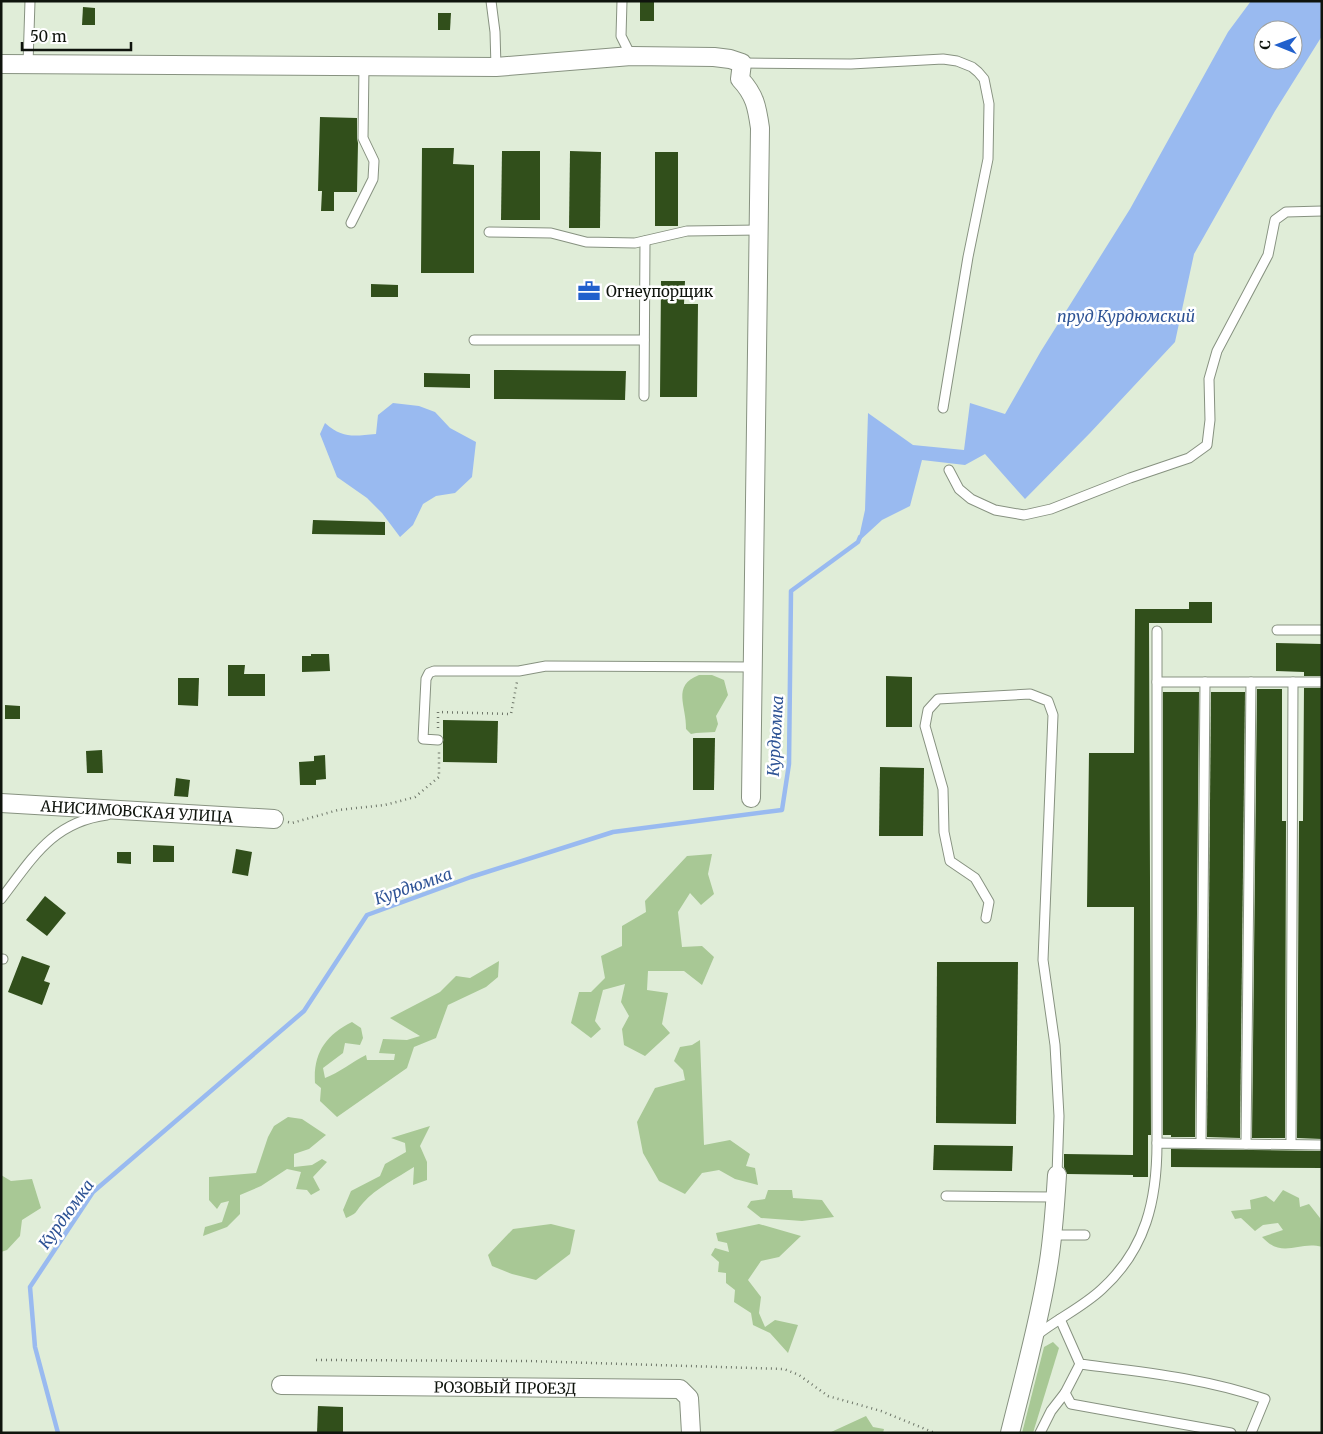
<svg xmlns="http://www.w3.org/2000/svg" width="1323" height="1434" font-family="Merriweather,serif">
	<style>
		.green { fill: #a8c895 }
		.water { fill: #99baf0; fill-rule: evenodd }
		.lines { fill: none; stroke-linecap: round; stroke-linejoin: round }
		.stream { stroke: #99baf0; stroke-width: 4.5 }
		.building { fill: #314f1b }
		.lane-casing { stroke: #879280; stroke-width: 11 }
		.street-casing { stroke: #879280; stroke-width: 20 }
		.path { stroke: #6e7669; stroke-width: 2.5; stroke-dasharray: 1 4; stroke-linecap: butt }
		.lane { stroke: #fff; stroke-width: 9 }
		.street { stroke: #fff; stroke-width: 18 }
		.labels { text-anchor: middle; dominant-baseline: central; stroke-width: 5; stroke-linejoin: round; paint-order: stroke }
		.poi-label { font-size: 15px; fill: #0f140d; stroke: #fff; text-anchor: start }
		.street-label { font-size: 15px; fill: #0f140d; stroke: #fff }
		.water-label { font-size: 16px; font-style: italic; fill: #2e5395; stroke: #fff }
	</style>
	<rect width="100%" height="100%" fill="#e0edd8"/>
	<g class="green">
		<path d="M699,675H712L724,680L728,695L716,716L718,724L715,732L696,733L691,734L686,729C687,706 671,686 699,675Z"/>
		<polygon points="712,854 708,874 714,894 701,905 690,893 678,912 682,947 702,946 714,957 702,985 684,971 648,971 647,990 668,993 662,1024 670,1033 645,1056 624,1045 622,1029 629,1016 621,1002 625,984 603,990 595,1021 601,1029 591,1038 571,1023 579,992 591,992 605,978 601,956 622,946 622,926 646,912 645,901 687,856"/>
		<path d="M499,961L498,977L486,987L448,1005L436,1038L414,1047L407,1068L337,1117L320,1101L321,1088L315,1083C313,1053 326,1035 352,1022L361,1028L363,1038L360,1045L345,1043L343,1053L323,1068L325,1078C339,1073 352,1062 366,1055L367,1060H394L395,1054L379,1053L383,1039L407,1040L420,1036L390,1018L440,992L456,976L470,978Z"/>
		<polygon points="700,1040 704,1145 730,1140 750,1154 746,1166 755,1168 758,1185 735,1179 719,1170 702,1173 685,1194 659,1181 643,1153 637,1122 655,1088 685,1080 683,1070 674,1061 680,1047 692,1045"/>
		<polygon points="288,1117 302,1119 326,1135 309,1149 294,1154 294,1167 312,1165 322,1159 327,1162 313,1177 320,1190 311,1195 307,1190 296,1189 301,1172 287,1169 261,1186 240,1195 240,1214 227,1227 203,1236 205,1227 222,1222 229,1201 221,1203 217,1209 209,1200 209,1177 256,1173 268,1137 274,1126"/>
		<path d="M430,1126L420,1146L427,1162V1180L413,1185L414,1167C397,1178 376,1188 363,1203C354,1213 359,1212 346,1218L343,1210L351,1191L380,1176L385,1164L406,1152L405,1143L391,1138Z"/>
		<polygon points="1,1175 11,1181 32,1179 41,1208 22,1220 20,1236 7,1250 1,1252"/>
		<polygon points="768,1190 792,1190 793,1198 822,1200 834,1217 802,1221 761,1218 747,1207 751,1201 765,1199"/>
		<path d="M1283,1190L1299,1198L1300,1207L1309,1204L1320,1218L1322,1247C1299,1240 1283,1260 1262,1237L1283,1230L1278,1223L1263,1225L1255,1231L1241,1218L1235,1219L1231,1211L1251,1209L1250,1200L1266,1196L1274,1202Z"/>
		<polygon points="551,1224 575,1230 570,1254 536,1280 512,1274 492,1266 488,1255 513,1229"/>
		<polygon points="759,1224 801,1236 779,1257 761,1261 748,1280 761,1297 759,1313 765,1327 775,1320 798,1325 788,1353 770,1333 753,1325 751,1313 734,1302 735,1290 726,1283 726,1273 718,1272 719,1262 711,1255 715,1248 729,1252 727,1243 718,1241 716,1233"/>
		<polygon points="1053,1342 1059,1348 1033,1433 1022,1433 1044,1347"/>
		<polygon points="866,1416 873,1427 884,1429 883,1433 829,1433"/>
	</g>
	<g class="water">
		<path d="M1251,1H1322V36L1275,111L1194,254L1175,342L1090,433L1025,499L985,454L965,465L922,460L910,506L882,520L858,542L865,510L868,413L913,445L964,450L970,403L1005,414L1041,351L1130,209L1228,32ZM1263,30H1293V60H1263Z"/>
		<path d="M393,403L419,406L435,412L450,428L476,442L472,477L455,493L436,496L423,504L413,525L400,537L382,513L367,498L337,477L320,434L325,423C343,439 354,436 376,434L378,415Z"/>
	</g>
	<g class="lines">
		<polyline class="stream" points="58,1433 35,1347 30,1287 93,1192 304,1011 367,915 471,877 613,832 782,810 789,764 791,591 858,542 860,537"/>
	</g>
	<g class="building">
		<rect x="640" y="1" width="14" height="20"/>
		<polygon points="83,7 95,8 95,25 82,25"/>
		<polygon points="438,13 451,13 450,30 438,30"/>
		<polygon points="320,117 357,118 357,138 358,143 357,192 334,192 334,211 321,211 322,191 318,191"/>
		<polygon points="422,148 454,148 453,164 474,165 474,273 421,273"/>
		<polygon points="502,151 540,151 540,220 501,220"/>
		<polygon points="570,151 601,152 600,228 569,228"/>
		<rect x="655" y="152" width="23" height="74"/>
		<polygon points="661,281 685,281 684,304 698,304 697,397 660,397"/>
		<polygon points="371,284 398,285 398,297 371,297"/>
		<polygon points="494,370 626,371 625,400 494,399"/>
		<polygon points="424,373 470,374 470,388 424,387"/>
		<polygon points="313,520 385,522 385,535 312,534"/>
		<polygon points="1189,602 1212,602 1212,623 1149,623 1151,1135 1148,1135 1148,1177 1133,1177 1133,1175 1067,1174 1064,1167 1064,1154 1133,1155 1134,907 1087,907 1089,753 1134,753 1135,609 1189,609"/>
		<polygon points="1276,643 1322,644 1322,676 1304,676 1304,672 1276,671"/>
		<polygon points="311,654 329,654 330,671 302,672 302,656 311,656"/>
		<polygon points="228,665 245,665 244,674 265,674 265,696 228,696"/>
		<polygon points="886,676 912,677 912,727 886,727"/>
		<polygon points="178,678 199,678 198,706 178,705"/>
		<polygon points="1304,688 1322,688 1322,1139 1297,1138 1299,821 1303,821"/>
		<polygon points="1257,689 1282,689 1282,821 1286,821 1285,1138 1252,1138"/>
		<polygon points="1163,692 1199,692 1195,1137 1171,1137 1171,1135 1163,1135"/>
		<polygon points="1211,692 1245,692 1240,1138 1207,1137"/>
		<polygon points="5,705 20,706 20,719 5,719"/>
		<polygon points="443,720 498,721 497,763 443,762"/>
		<polygon points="693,738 715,738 714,790 693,790"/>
		<polygon points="102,750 103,773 87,773 86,751"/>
		<polygon points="325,755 326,779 316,780 316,785 300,785 299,762 314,761 314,756"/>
		<polygon points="880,767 924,768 923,836 879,836"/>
		<polygon points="176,778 190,780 188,797 174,796"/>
		<polygon points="153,845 174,846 174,862 153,862"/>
		<polygon points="236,849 252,852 248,876 232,873"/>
		<polygon points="117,852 131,852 131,864 117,863"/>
		<polygon points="45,896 66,913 47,936 26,920"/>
		<polygon points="22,956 50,966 44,981 50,983 42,1005 8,992"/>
		<polygon points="937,962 1018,962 1016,1124 936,1123"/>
		<polygon points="934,1145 1013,1146 1012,1171 933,1170"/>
		<polygon points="1171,1149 1322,1151 1322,1168 1171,1167"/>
		<polygon points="318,1406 343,1407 343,1433 317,1433"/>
	</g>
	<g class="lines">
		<defs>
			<g id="lane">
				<polyline points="491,1 495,32 496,67"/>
				<polyline points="622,1 621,36 631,56"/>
				<polyline points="742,63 851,64 943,59 957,61 972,67 978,72 984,79 989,104 988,159 968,257 943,408"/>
				<polyline points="28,64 30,1"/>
				<polyline points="351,223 373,179 374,161 363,138 364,66"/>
				<polyline points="489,232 551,233 586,242 635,243 687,231 759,230"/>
				<polyline points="474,340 644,340"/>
				<polyline points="644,396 645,241"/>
				<polyline points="949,470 959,489 971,499 995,510 1024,515 1051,509 1130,478 1189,458 1207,445 1210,420 1209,379 1217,351 1268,255 1275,220 1286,212 1322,211"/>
				<polyline points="1277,630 1322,630"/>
				<polyline points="1157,682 1322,682"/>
				<polyline points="438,740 423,739 426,679 429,673 434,671 519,671 546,666 754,667"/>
				<path d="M1,899C32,859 52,822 107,815"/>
				<polyline points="986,918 989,902 975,878 950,861 944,832 943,789 925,726 928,710 938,699 1030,694 1048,701 1053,715 1043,960 1055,1045 1059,1116 1057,1175"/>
				<polyline points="1,959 3,959"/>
				<polyline points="1157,1143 1157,631"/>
				<polyline points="1201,1143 1205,682"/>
				<polyline points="1246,1144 1251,682"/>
				<polyline points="1291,1144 1293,682"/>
				<polyline points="946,1196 1055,1197"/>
				<polyline points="1052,1235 1085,1235"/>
				<path d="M1060,1319L1080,1364C1142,1372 1205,1378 1265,1399L1251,1433"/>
				<path d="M1037,1335C1057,1319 1083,1307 1102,1289C1146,1249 1157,1200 1157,1143L1322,1145"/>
				<polyline points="1065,1393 1080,1364"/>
				<polyline points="1040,1433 1051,1411 1065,1393 1071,1404 1231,1433"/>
			</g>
			<g id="street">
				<path d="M1,64L496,67L631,56L714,57L730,59L742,63L740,79C755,95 757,107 760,128L751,798"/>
				<path id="s1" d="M1,803L274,819"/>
				<path id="s2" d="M281,1385L680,1389L689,1398L691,1433"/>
				<path d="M1010,1433C1023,1380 1038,1327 1047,1273C1053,1241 1055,1208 1057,1175"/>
			</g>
		</defs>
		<use href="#lane" class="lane-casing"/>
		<use href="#street" class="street-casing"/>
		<g class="path">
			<polyline points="438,728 438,712 511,714 517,682"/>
			<polyline points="288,822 292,823 338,810 385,805 415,797 439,777 439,751"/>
			<polyline points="316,1360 528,1361 784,1369 799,1375 828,1396 881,1411 935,1433"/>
		</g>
		<use href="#lane" class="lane"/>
		<use href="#street" class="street"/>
	</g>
	<defs>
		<symbol id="office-bare" viewBox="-9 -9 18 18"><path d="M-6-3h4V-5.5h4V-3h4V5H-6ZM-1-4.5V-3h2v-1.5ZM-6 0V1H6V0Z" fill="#2160cc" stroke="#fff" stroke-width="2.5" paint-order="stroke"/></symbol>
	</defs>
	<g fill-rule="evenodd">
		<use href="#office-bare" x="573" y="275" width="32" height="32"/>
	</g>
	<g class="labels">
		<g class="poi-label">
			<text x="606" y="291">Огнеупорщик</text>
		</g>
		<g class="street-label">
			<text stroke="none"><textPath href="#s1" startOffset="136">АНИСИМОВСКАЯ УЛИЦА</textPath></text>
			<text stroke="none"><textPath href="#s2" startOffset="224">РОЗОВЫЙ ПРОЕЗД</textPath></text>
		</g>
		<g class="water-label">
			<text x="1126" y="316">пруд Курдюмский</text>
			<text transform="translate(775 736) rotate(-87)">Курдюмка</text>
			<text transform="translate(413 886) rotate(-19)">Курдюмка</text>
			<text transform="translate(66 1214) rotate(-54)">Курдюмка</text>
		</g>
	</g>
	<rect width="1323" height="1434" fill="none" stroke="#0f140d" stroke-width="5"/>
	<g transform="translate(1278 45) rotate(271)"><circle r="24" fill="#ffffff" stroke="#9fa19e"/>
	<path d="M0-4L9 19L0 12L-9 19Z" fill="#2160cc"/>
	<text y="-8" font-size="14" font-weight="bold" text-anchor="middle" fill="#0f140d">С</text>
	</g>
	<path d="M22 42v8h109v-8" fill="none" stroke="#0f140d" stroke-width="2.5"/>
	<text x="30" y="42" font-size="15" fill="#0f140d" stroke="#ffffff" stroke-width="4" paint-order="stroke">50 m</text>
</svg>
